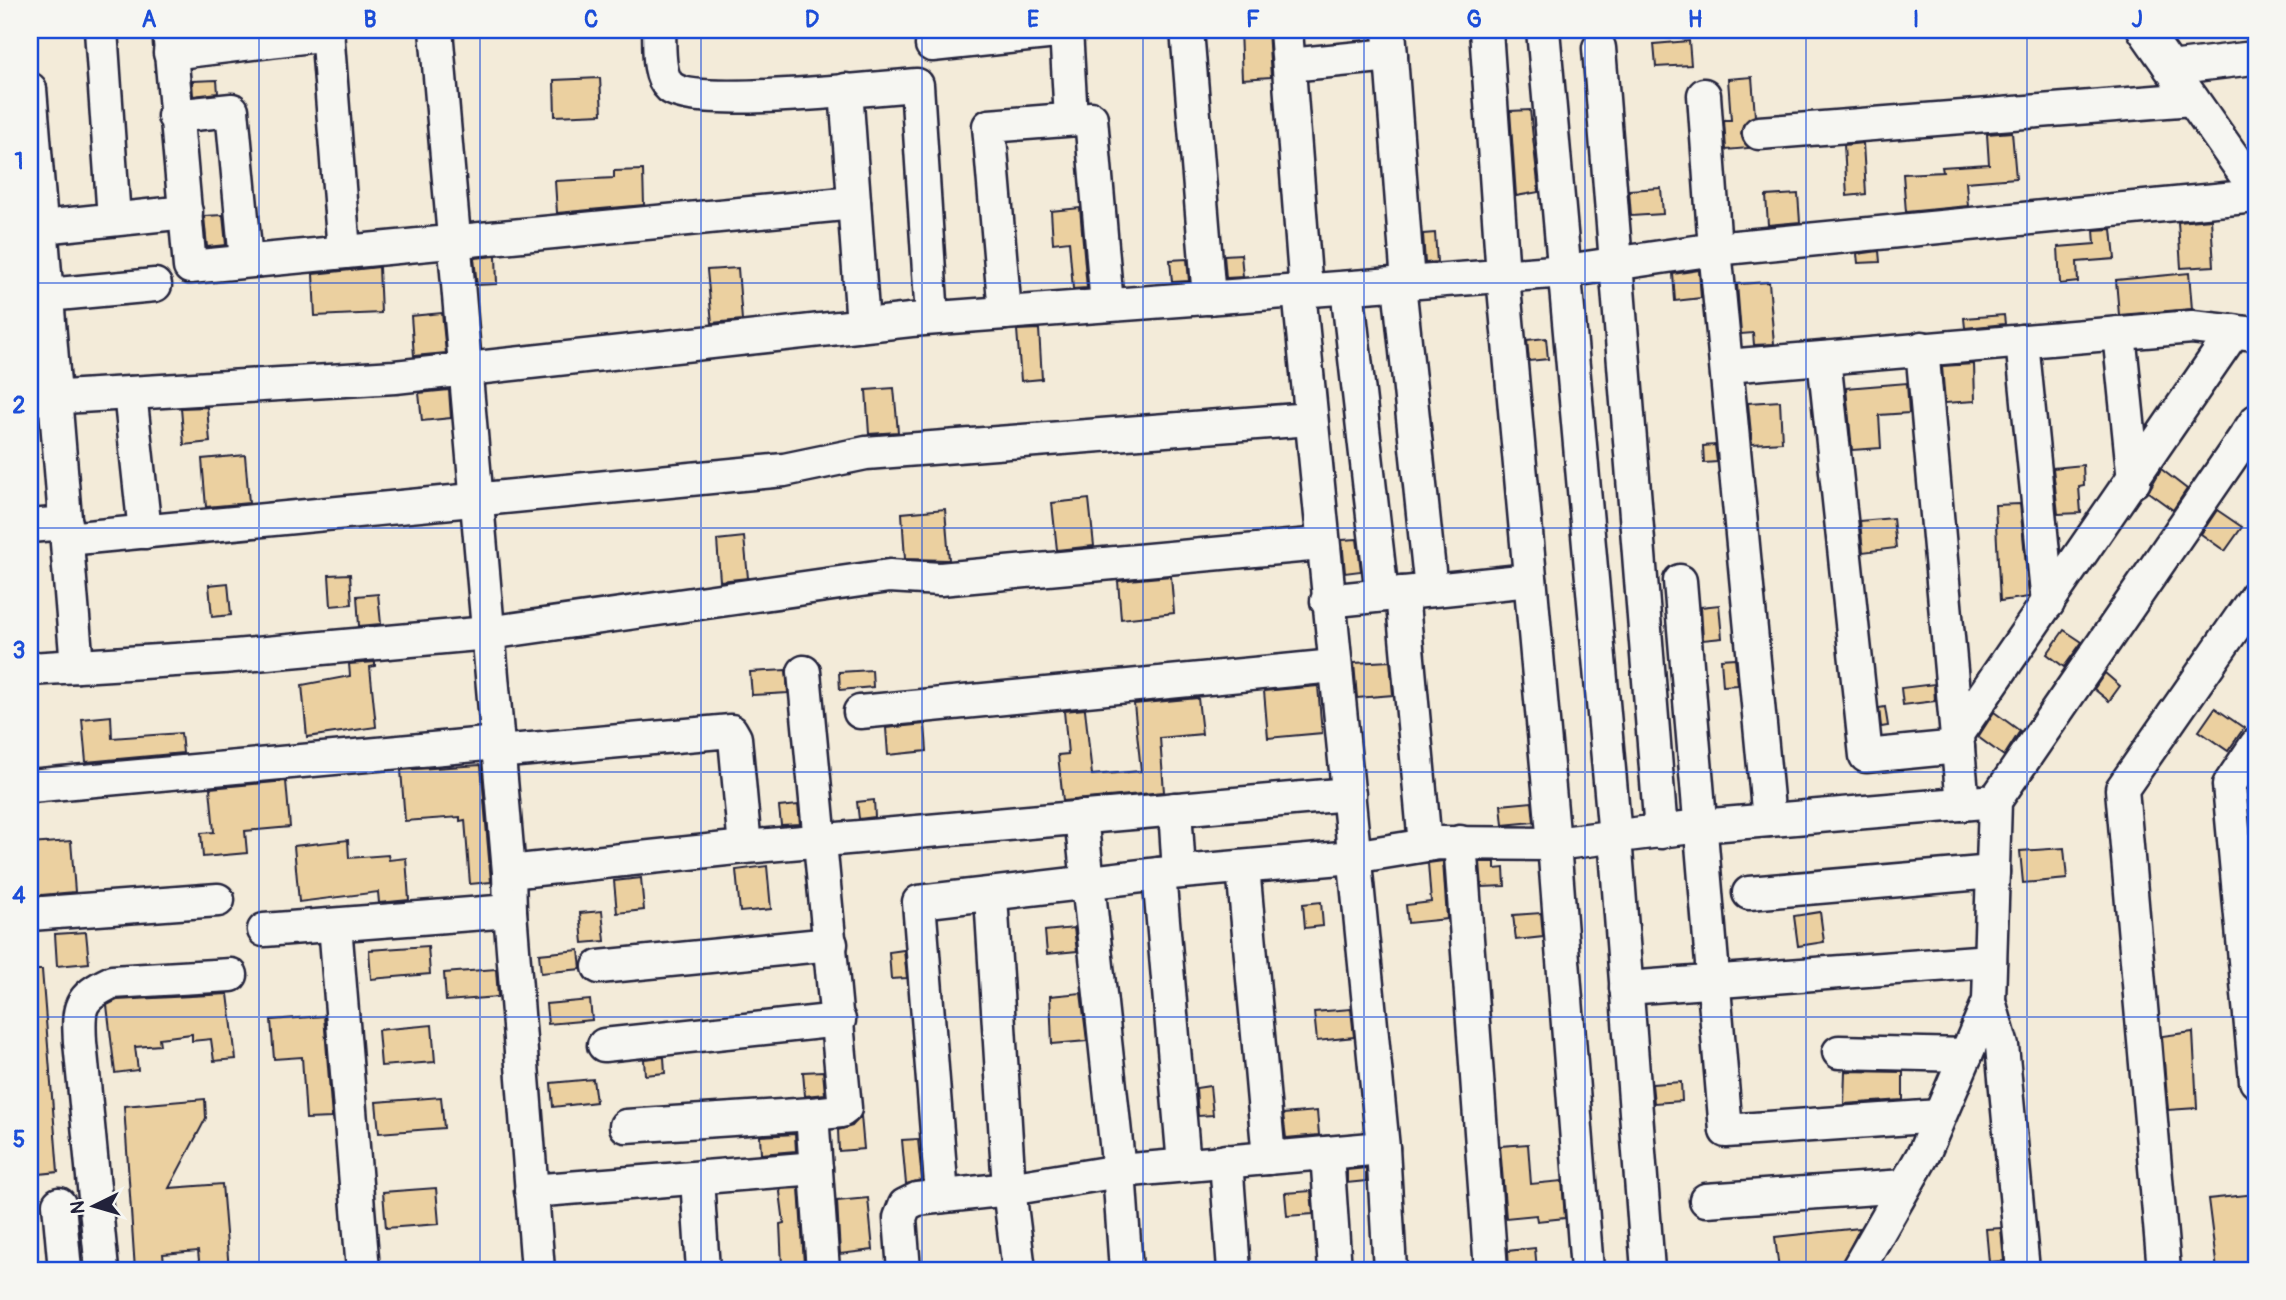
<svg xmlns="http://www.w3.org/2000/svg" width="2286" height="1300" font-family="Pangolin,sans-serif">
	<style>
		.building { fill: #ebd0a0; stroke: #22223b; stroke-width: 2 }
		.lines { fill: none; stroke-linecap: round; stroke-linejoin: round }
		.minor-casing { stroke: #22223b; stroke-width: 37 }
		.minor { stroke: #f6f6f2; stroke-width: 32 }
		.grid { fill: none; stroke: #1d4ed8; stroke-width: 2; stroke-opacity: 0.55 }
		.neatline { fill: none; stroke: #1d4ed8; stroke-width: 2.5 }
		.grid-label { font-size: 23px; text-anchor: middle; font-weight: bold; fill: #1d4ed8 }
	</style>
	<rect width="100%" height="100%" fill="#f3ebd9"/>
	<filter id="ink" filterUnits="userSpaceOnUse"><feTurbulence type="fractalNoise" baseFrequency=".0143" numOctaves="2"/><feDisplacementMap in="SourceGraphic" scale="14" xChannelSelector="R" yChannelSelector="G"/><feConvolveMatrix kernelMatrix="1 2 1 2 8 2 1 2 1" color-interpolation-filters="sRGB"/></filter>
	<g filter="url(#ink)">
		<g class="building">
			<polygon points="1240,30 1268,30 1271,77 1242,79"/>
			<polygon points="1689,41 1691,65 1656,67 1654,44"/>
			<polygon points="1752,77 1755,116 1743,125 1741,134 1749,148 1726,150 1724,120 1731,120 1728,79"/>
			<polygon points="600,78 602,114 555,116 554,80"/>
			<polygon points="217,80 218,93 193,96 192,81"/>
			<polygon points="1530,110 1539,192 1516,196 1510,111"/>
			<polygon points="2012,132 2016,178 1966,182 1968,206 1906,212 1903,174 1943,172 1942,167 1989,164 1987,134"/>
			<polygon points="1863,143 1866,194 1847,196 1844,145"/>
			<polygon points="643,170 644,205 557,213 555,181 614,178 614,171"/>
			<polygon points="1661,188 1663,214 1631,216 1629,190"/>
			<polygon points="1798,194 1800,222 1768,225 1766,196"/>
			<polygon points="1080,208 1087,288 1073,289 1069,241 1053,243 1051,211"/>
			<polygon points="223,215 226,245 207,247 204,216"/>
			<polygon points="2211,219 2214,266 2181,268 2178,222"/>
			<polygon points="2112,229 2115,259 2077,262 2078,282 2060,284 2058,247 2095,244 2094,230"/>
			<polygon points="1435,233 1437,262 1425,263 1423,234"/>
			<polygon points="1879,251 1880,262 1858,263 1857,254"/>
			<polygon points="1241,254 1243,277 1226,278 1224,255"/>
			<polygon points="496,256 497,284 477,285 474,258"/>
			<polygon points="1187,259 1189,281 1172,282 1170,260"/>
			<polygon points="379,267 381,313 315,316 313,274"/>
			<polygon points="738,268 742,320 712,323 707,270"/>
			<polygon points="1699,270 1701,298 1675,301 1673,274"/>
			<polygon points="2189,273 2192,309 2119,315 2116,280"/>
			<polygon points="1769,282 1774,344 1754,345 1753,333 1741,334 1737,284"/>
			<polygon points="442,313 446,353 414,356 411,316"/>
			<polygon points="2004,315 2005,324 1965,328 1964,318"/>
			<polygon points="1039,329 1042,379 1021,381 1017,330"/>
			<polygon points="1546,338 1548,359 1529,361 1527,340"/>
			<polygon points="1974,364 1975,401 1945,403 1942,366"/>
			<polygon points="1907,383 1909,413 1879,415 1881,448 1852,450 1846,388"/>
			<polygon points="894,388 898,432 869,434 866,390"/>
			<polygon points="449,390 451,418 422,421 419,393"/>
			<polygon points="1780,401 1782,442 1752,444 1748,403"/>
			<polygon points="207,407 210,442 184,445 181,408"/>
			<polygon points="1715,445 1717,462 1704,463 1703,446"/>
			<polygon points="245,455 249,503 206,507 202,459"/>
			<polygon points="2083,465 2084,486 2079,487 2081,513 2058,514 2053,468"/>
			<polygon points="2161,469 2187,489 2173,510 2148,492"/>
			<polygon points="1089,499 1094,546 1057,550 1052,503"/>
			<polygon points="2020,504 2029,597 2000,601 1995,505"/>
			<polygon points="945,509 949,560 905,559 902,513"/>
			<polygon points="2217,510 2242,527 2225,551 2201,534"/>
			<polygon points="1893,518 1896,548 1863,552 1860,521"/>
			<polygon points="744,537 748,578 720,581 717,540"/>
			<polygon points="1357,539 1361,571 1345,573 1342,540"/>
			<polygon points="350,574 352,604 331,606 329,575"/>
			<polygon points="1171,576 1174,613 1121,619 1118,581"/>
			<polygon points="228,583 231,615 212,617 209,585"/>
			<polygon points="378,594 381,624 359,626 357,596"/>
			<polygon points="1719,605 1722,638 1703,640 1701,607"/>
			<polygon points="2064,630 2082,642 2064,667 2047,654"/>
			<polygon points="1735,658 1738,685 1723,686 1721,659"/>
			<polygon points="1390,661 1393,695 1357,698 1354,663"/>
			<polygon points="375,662 375,666 370,667 376,727 307,737 302,685 350,676 349,664"/>
			<polygon points="786,670 788,693 752,695 750,672"/>
			<polygon points="872,670 873,687 840,690 839,672"/>
			<polygon points="2105,673 2120,686 2109,701 2094,689"/>
			<polygon points="1934,684 1935,701 1903,705 1901,688"/>
			<polygon points="1318,686 1322,733 1268,738 1264,691"/>
			<polygon points="1198,698 1202,734 1160,738 1164,792 1063,801 1058,755 1068,754 1064,711 1085,709 1092,775 1141,771 1134,704"/>
			<polygon points="1885,707 1888,726 1881,727 1879,708"/>
			<polygon points="2215,708 2244,728 2228,751 2199,731"/>
			<polygon points="1994,712 2020,731 2004,756 1978,737"/>
			<polygon points="111,716 112,738 181,733 183,753 86,762 82,719"/>
			<polygon points="925,724 927,751 888,755 886,728"/>
			<polygon points="481,765 491,882 470,884 465,820 460,821 460,817 405,821 401,770"/>
			<polygon points="286,781 290,827 245,831 247,853 203,857 201,833 214,832 210,788"/>
			<polygon points="874,800 875,817 859,819 857,802"/>
			<polygon points="1532,802 1534,822 1503,825 1501,805"/>
			<polygon points="798,805 800,824 781,825 779,807"/>
			<polygon points="348,840 349,858 388,855 389,860 406,858 409,900 379,903 378,892 299,902 294,846"/>
			<polygon points="71,841 75,892 30,896 30,844"/>
			<polygon points="2064,848 2067,879 2023,883 2020,851"/>
			<polygon points="1443,861 1447,919 1408,923 1406,905 1431,902 1428,863"/>
			<polygon points="1480,862 1495,862 1495,869 1504,868 1505,886 1482,887"/>
			<polygon points="767,866 771,909 740,912 736,870"/>
			<polygon points="641,878 644,910 617,913 614,881"/>
			<polygon points="1321,902 1323,926 1305,928 1303,904"/>
			<polygon points="602,911 605,941 583,943 580,913"/>
			<polygon points="1820,912 1824,942 1798,946 1794,916"/>
			<polygon points="1541,913 1543,937 1516,940 1513,915"/>
			<polygon points="1074,928 1077,951 1047,954 1045,931"/>
			<polygon points="86,932 89,963 57,966 55,934"/>
			<polygon points="428,946 430,974 371,979 369,950"/>
			<polygon points="579,950 581,969 541,973 539,954"/>
			<polygon points="904,950 907,978 891,979 889,952"/>
			<polygon points="496,969 498,997 446,1001 444,973"/>
			<polygon points="30,970 42,970 58,1172 30,1175"/>
			<polygon points="1081,993 1087,1041 1052,1044 1050,996"/>
			<polygon points="228,994 236,1059 214,1061 211,1039 192,1041 192,1034 159,1038 160,1045 135,1047 138,1070 115,1073 107,1005 117,1000"/>
			<polygon points="590,1000 592,1020 548,1024 546,1004"/>
			<polygon points="1351,1009 1354,1037 1317,1041 1314,1012"/>
			<polygon points="324,1016 332,1118 306,1119 302,1057 274,1059 271,1020"/>
			<polygon points="432,1025 435,1062 381,1066 378,1030"/>
			<polygon points="2193,1032 2197,1108 2168,1110 2162,1036"/>
			<polygon points="664,1057 665,1073 645,1075 644,1059"/>
			<polygon points="823,1071 825,1094 805,1096 803,1072"/>
			<polygon points="1845,1071 1903,1072 1903,1100 1844,1104"/>
			<polygon points="593,1079 596,1102 553,1107 551,1083"/>
			<polygon points="1681,1082 1682,1101 1654,1103 1652,1084"/>
			<polygon points="1210,1086 1213,1115 1198,1116 1196,1088"/>
			<polygon points="441,1097 444,1128 379,1133 376,1102"/>
			<polygon points="205,1099 206,1118 169,1188 222,1184 229,1270 200,1270 198,1251 163,1254 165,1270 135,1270 124,1106"/>
			<polygon points="1317,1111 1319,1135 1286,1138 1283,1114"/>
			<polygon points="861,1116 864,1149 839,1151 838,1130 852,1126"/>
			<polygon points="795,1134 796,1151 761,1154 760,1136"/>
			<polygon points="918,1139 922,1180 906,1184 902,1140"/>
			<polygon points="1528,1144 1531,1184 1562,1181 1565,1218 1537,1221 1536,1215 1506,1218 1500,1146"/>
			<polygon points="1366,1168 1366,1181 1347,1183 1347,1170"/>
			<polygon points="436,1188 439,1224 386,1228 383,1192"/>
			<polygon points="799,1188 804,1264 782,1266 780,1224 784,1223 780,1192 781,1189"/>
			<polygon points="1311,1191 1313,1214 1287,1216 1285,1193"/>
			<polygon points="2256,1194 2256,1270 2217,1270 2208,1199"/>
			<polygon points="868,1198 873,1250 840,1254 837,1201"/>
			<polygon points="1860,1228 1839,1270 1779,1270 1775,1237"/>
			<polygon points="2001,1228 2004,1261 1989,1262 1986,1229"/>
			<polygon points="1535,1248 1537,1270 1509,1270 1508,1251"/>
		</g>
		<g class="lines">
			<defs>
				<g id="minor">
					<polyline points="101,30 114,219"/>
					<polyline points="169,30 190,267 854,203"/>
					<polyline points="327,30 344,252"/>
					<polyline points="436,30 509,872 510,911 538,1270"/>
					<path d="M659,30C660,46 657,75 670,87C695,108 876,88 917,85L932,318"/>
					<polyline points="1066,30 1071,119"/>
					<polyline points="1187,30 1209,298"/>
					<polyline points="1286,30 1306,291"/>
					<polyline points="1389,30 1408,283"/>
					<polyline points="1486,30 1503,276 1554,844 1587,1270"/>
					<polyline points="1543,30 1615,837 1648,1270"/>
					<polyline points="2144,30 2256,190"/>
					<polyline points="932,45 1066,31"/>
					<polyline points="1599,48 1661,832"/>
					<polyline points="170,53 328,34"/>
					<polyline points="1289,65 1391,55"/>
					<polyline points="2170,68 2245,59"/>
					<polyline points="30,89 77,666"/>
					<polyline points="846,90 863,325"/>
					<polyline points="1704,95 1715,249 1769,820"/>
					<polyline points="174,116 232,110 246,261"/>
					<polyline points="1759,133 2192,99"/>
					<polyline points="42,227 186,212"/>
					<polyline points="1399,284 1431,590"/>
					<polyline points="1347,288 1382,595"/>
					<polyline points="1299,291 1383,1148 1390,1270"/>
					<polyline points="47,295 155,285"/>
					<polyline points="1005,313 989,126 1091,118 1107,305"/>
					<polyline points="2119,333 2134,481"/>
					<polyline points="2022,341 2048,603"/>
					<polyline points="1922,348 1963,804"/>
					<polyline points="1824,358 1866,756 1958,747"/>
					<polyline points="1727,366 2192,327 2256,334"/>
					<polyline points="130,393 145,532"/>
					<polyline points="30,399 395,377 911,320 1566,271 1715,249 2256,196"/>
					<polyline points="30,526 66,523"/>
					<polyline points="67,539 784,470 866,453 1310,419"/>
					<polyline points="1680,581 1726,1131 1939,1116"/>
					<polyline points="1402,593 1425,845"/>
					<polyline points="1327,601 1530,580"/>
					<polyline points="30,669 223,657 488,633 889,576 940,579 1321,544"/>
					<polyline points="860,712 1334,666"/>
					<polyline points="1957,734 2234,331"/>
					<polyline points="2256,745 2229,785 2256,1081"/>
					<polyline points="497,752 731,731 735,738 745,847"/>
					<polyline points="30,786 497,743"/>
					<polyline points="1175,809 1179,872"/>
					<polyline points="1081,817 1119,1171 1126,1270"/>
					<polyline points="1460,842 1491,1270"/>
					<polyline points="1243,867 1269,1158"/>
					<polyline points="509,872 745,847 1349,794"/>
					<polyline points="1159,874 1184,1165"/>
					<polyline points="1749,893 1993,872"/>
					<polyline points="991,896 1009,1189 1019,1270"/>
					<polyline points="30,914 218,900"/>
					<polyline points="335,925 363,1270"/>
					<polyline points="264,930 510,911"/>
					<polyline points="599,967 831,944"/>
					<polyline points="1626,988 1990,961"/>
					<polyline points="1989,1001 2002,1046 2023,1270"/>
					<polyline points="604,1045 839,1020"/>
					<polyline points="1839,1052 1966,1055"/>
					<polyline points="812,1114 823,1270"/>
					<polyline points="626,1126 812,1114 841,1111 845,1108 804,672"/>
					<polyline points="1327,1153 1335,1270"/>
					<polyline points="1226,1161 1234,1270"/>
					<polyline points="697,1179 703,1270"/>
					<polyline points="531,1191 816,1168"/>
					<polyline points="942,1196 919,902 1159,874 1353,857 1439,843 1554,844 1700,826 1995,801"/>
					<polyline points="1706,1200 1904,1186"/>
					<polyline points="59,1204 65,1270"/>
					<path d="M102,1270L80,1042C78,1007 78,998 112,982L231,975"/>
					<polyline points="904,1270 900,1218 905,1205 917,1199 1009,1189 1119,1171 1383,1148"/>
					<polyline points="1857,1270 1924,1153 1989,1001 1995,801 2256,421"/>
					<polyline points="2164,1270 2122,789 2256,596"/>
				</g>
			</defs>
			<use href="#minor" class="minor-casing"/>
			<use href="#minor" class="minor"/>
		</g>
	</g>
	<path class="grid" d="M259,30V1270M480,30V1270M701,30V1270M922,30V1270M1143,30V1270M1364,30V1270M1585,30V1270M1806,30V1270M2027,30V1270M30,283H2256M30,528H2256M30,772H2256M30,1017H2256"/>
	<rect width="2286" height="1300" fill="none" stroke="#f6f6f2" stroke-width="77"/>
	<g transform="translate(94 1206) rotate(265)" stroke="#f6f6f2" stroke-width="5" paint-order="stroke">
	<path d="M0-5L12 26L0 18L-12 26Z" fill="#22223b"/>
	<text y="-10" font-size="19" font-weight="bold" text-anchor="middle" fill="#22223b">N</text>
	</g>
	<rect x="38" y="38" width="2210" height="1224" class="neatline"/>
	<g class="grid-label">
		<text x="149" y="27">A</text>
		<text x="370" y="27">B</text>
		<text x="591" y="27">C</text>
		<text x="812" y="27">D</text>
		<text x="1033" y="27">E</text>
		<text x="1253" y="27">F</text>
		<text x="1474" y="27">G</text>
		<text x="1695" y="27">H</text>
		<text x="1916" y="27">I</text>
		<text x="2137" y="27">J</text>
		<text x="19" y="169">1</text>
		<text x="19" y="413">2</text>
		<text x="19" y="658">3</text>
		<text x="19" y="903">4</text>
		<text x="19" y="1147">5</text>
	</g>
</svg>
